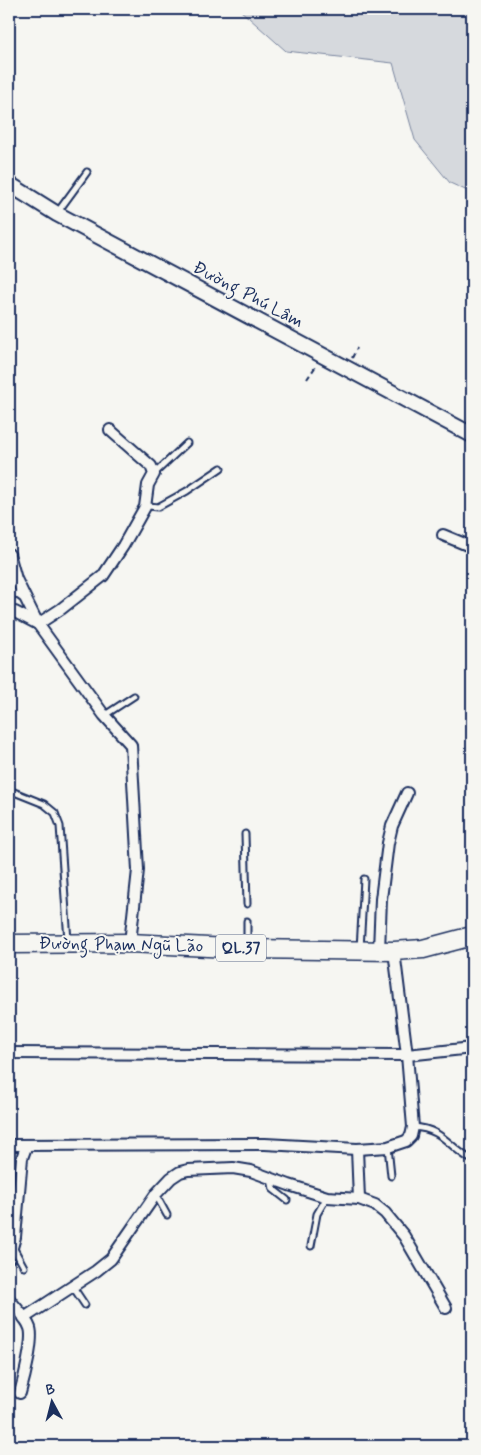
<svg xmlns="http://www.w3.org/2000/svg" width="481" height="1455" font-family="Mynerve,sans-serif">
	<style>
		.green { fill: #d6d9dd; stroke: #78849e }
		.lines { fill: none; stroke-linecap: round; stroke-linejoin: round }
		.lane-casing { stroke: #1b2f5e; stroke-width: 9 }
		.street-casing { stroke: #1b2f5e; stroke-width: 14 }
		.secondary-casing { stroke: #1b2f5e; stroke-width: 18 }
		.highway-casing { stroke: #1b2f5e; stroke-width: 21 }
		.path { stroke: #1b2f5e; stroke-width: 2; stroke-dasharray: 5 4; stroke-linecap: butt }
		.lane { stroke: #f6f6f2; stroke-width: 5 }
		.street { stroke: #f6f6f2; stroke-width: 10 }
		.secondary { stroke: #f6f6f2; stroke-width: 14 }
		.highway { stroke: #f6f6f2; stroke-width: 18 }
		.labels { text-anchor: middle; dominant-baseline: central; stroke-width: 4; stroke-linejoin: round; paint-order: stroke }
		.shield { fill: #f6f6f2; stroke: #5d6b8a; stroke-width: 1 }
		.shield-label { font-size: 16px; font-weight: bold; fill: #1b2f5e }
		.street-label { font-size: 18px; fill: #1b2f5e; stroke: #f6f6f2 }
	</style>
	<rect width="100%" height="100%" fill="#f6f6f2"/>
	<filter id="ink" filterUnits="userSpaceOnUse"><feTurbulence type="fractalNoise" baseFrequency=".02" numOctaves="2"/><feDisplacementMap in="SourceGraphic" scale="10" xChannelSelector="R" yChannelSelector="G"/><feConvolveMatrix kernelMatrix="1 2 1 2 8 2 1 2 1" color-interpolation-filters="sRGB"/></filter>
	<g filter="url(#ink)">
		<polygon class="green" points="239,9 472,9 472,193 450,183 415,140 393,63 286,51"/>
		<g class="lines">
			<defs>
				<g id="lane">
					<polyline points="57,213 87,172"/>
					<polyline points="154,474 187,443"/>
					<polyline points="147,503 149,506 158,507 187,491 221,468"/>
					<polyline points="9,589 23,599"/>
					<polyline points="105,715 134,696"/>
					<polyline points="9,790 44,804 55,813 60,826 68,941"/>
					<polyline points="245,834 247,904"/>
					<polyline points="247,946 247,921"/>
					<polyline points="360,949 364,879"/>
					<path d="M413,1127C444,1129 448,1147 472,1160"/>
					<polyline points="388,1147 391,1176"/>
					<polyline points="271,1179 273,1189 287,1200"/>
					<polyline points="156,1195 167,1215"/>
					<polyline points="311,1246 317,1214 327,1197"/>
					<polyline points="13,1247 24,1267"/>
					<polyline points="73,1287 85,1305"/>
				</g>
				<g id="street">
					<polyline points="443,535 472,547"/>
					<polyline points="9,554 16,579 38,624 104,715 131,745 138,870 130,943"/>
					<polyline points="9,612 15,612 38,624 61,609 103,576 123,546 145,507 148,485 154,474 151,466 110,430"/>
					<polyline points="379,950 381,899 388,843 392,826 407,793"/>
					<polyline points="9,1053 407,1055 472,1048"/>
					<polyline points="9,1145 265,1144 357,1149 388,1147 406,1141 411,1136 413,1127 407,1055 394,951"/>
					<polyline points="357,1149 359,1199"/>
					<polyline points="9,1258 15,1237 22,1158 26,1147"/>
					<path d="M9,1299C16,1308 26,1317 30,1328C34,1340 24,1379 20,1393"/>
					<polyline points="24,1318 96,1271 111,1259 156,1194 171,1178 180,1172 188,1170 233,1168 251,1171 289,1185 327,1197 359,1199 375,1205 385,1213 404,1236 446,1308"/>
				</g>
				<polyline id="secondary" points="9,184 57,214 102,238 472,435"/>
				<polyline id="highway" points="9,944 130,943 247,949 394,951 423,949 472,936"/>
			</defs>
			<use href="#lane" class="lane-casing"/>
			<use href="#street" class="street-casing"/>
			<use href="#secondary" class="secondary-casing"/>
			<use href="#highway" class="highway-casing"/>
			<g class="path">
				<polyline points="352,358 357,348"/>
				<polyline points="307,379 316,366"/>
			</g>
			<use href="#lane" class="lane"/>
			<use href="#street" class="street"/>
			<use href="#secondary" class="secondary"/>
			<use href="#highway" class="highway"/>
		</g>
	</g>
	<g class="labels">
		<rect class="shield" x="216" y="934.5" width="50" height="27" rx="4"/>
		<g class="shield-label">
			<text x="241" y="948">QL.37</text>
		</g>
		<g class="street-label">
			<text transform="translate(248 295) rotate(28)">Đường Phú Lâm</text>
			<text transform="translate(121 945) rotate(1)">Đường Phạm Ngũ Lão</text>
		</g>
	</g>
	<rect width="481" height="1455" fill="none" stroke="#f6f6f2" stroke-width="30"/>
	<rect x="15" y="15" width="451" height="1425" fill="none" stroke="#1b2f5e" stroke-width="2" filter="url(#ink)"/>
	<g transform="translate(52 1402) rotate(353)" stroke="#f6f6f2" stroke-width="4" paint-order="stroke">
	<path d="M0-4L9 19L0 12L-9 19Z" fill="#1b2f5e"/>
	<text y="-8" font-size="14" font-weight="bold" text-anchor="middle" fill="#1b2f5e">B</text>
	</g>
</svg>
